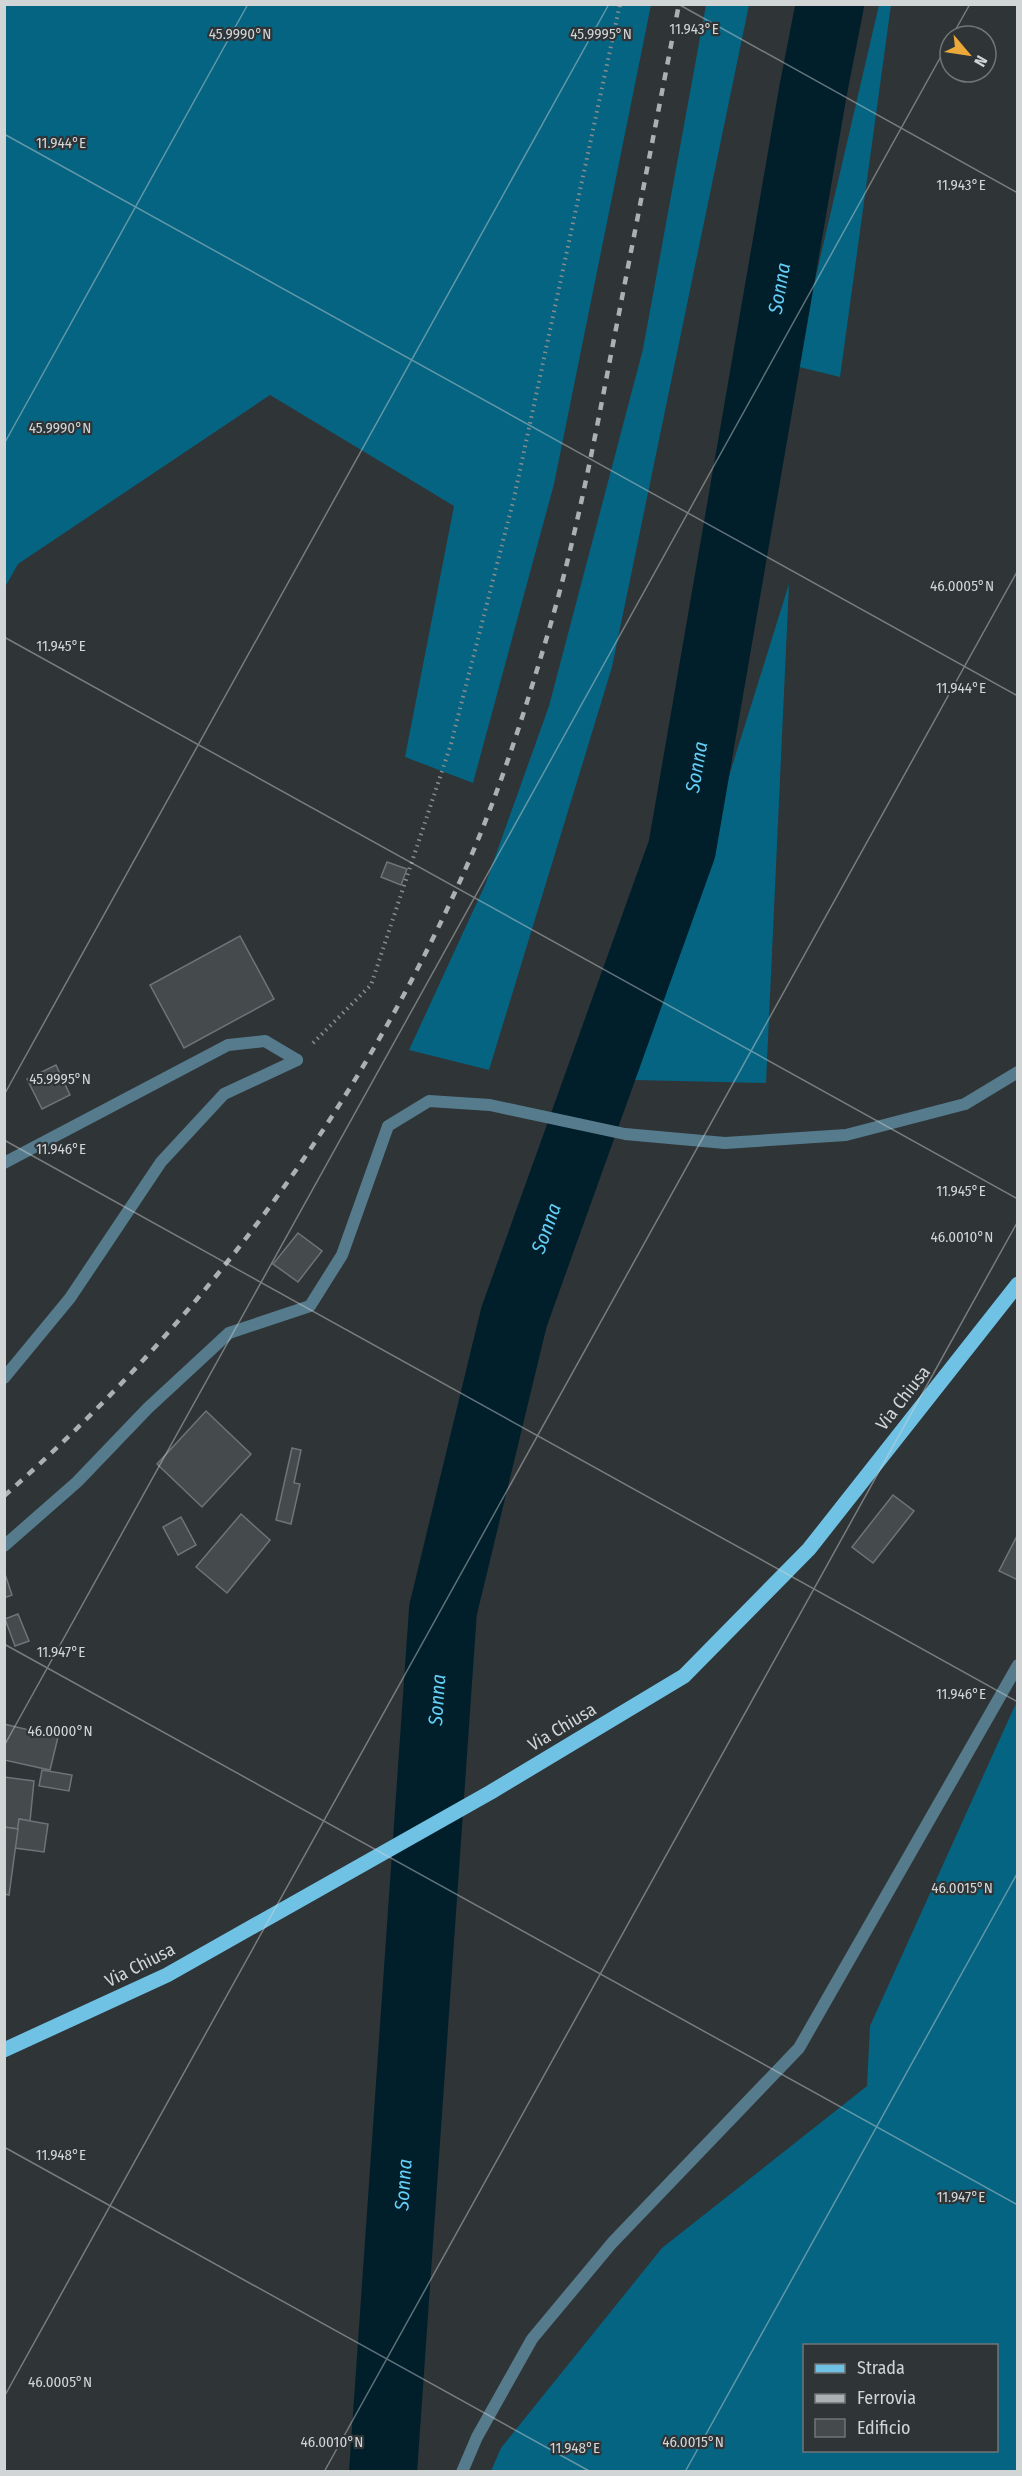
<svg xmlns="http://www.w3.org/2000/svg" width="1022" height="2476" font-family="'Fira Sans Condensed',sans-serif">
	<style>
		.forest { fill: #056481; fill-rule: evenodd }
		.lines { fill: none; stroke-linecap: round; stroke-linejoin: round }
		.river { stroke: #001f2b; stroke-width: 68 }
		.building { fill: #454a4d; stroke: #6e7477; stroke-width: 1.5 }
		.path { stroke: #898c8e; stroke-width: 4; stroke-dasharray: 1.5 4.5; stroke-linecap: butt }
		.service { stroke: #557b8c; stroke-width: 12 }
		.minor { stroke: #557b8c; stroke-width: 12 }
		.primary { stroke: #6fc2e4; stroke-width: 15 }
		.rail { stroke: #adb0b2; stroke-width: 4.5; stroke-dasharray: 8 8; stroke-linecap: butt }
		.ticks { fill: none; stroke: #d2d5d6; stroke-width: 1.5; stroke-opacity: 0.45 }
		.labels { text-anchor: middle; dominant-baseline: central; stroke-width: 4.5; stroke-linejoin: round; paint-order: stroke }
		.street-label { font-size: 18px; fill: #d2d5d6; stroke: #2f3437 }
		.water-label { font-size: 20px; font-style: italic; fill: #65cef7; stroke: #2f3437 }
		.ticks-label { font-size: 15px; text-anchor: middle; fill: #d2d5d6; stroke: #2f3437; stroke-width: 4.5; stroke-linejoin: round; paint-order: stroke }
	</style>
	<rect width="100%" height="100%" fill="#2f3437"/>
	<g class="forest">
		<polygon points="5,4 651,5 554,484 473,783 405,757 454,506 270,395 18,564 5,587"/>
		<polygon points="706,5 749,5 612,667 489,1070 409,1050 485,885 549,706 643,349"/>
		<polygon points="879,5 891,5 840,377 795,366"/>
		<polygon points="789,584 766,1083 634,1080"/>
		<path d="M1017,1701V2471H491L501,2448L662,2248L867,2086L870,2026ZM804,2346H996V2450H804Z"/>
	</g>
	<g class="lines">
		<path class="river" id="s1" d="M383,2472L443,1610L514,1317L682,849L813,91L830,4"/>
	</g>
	<g class="building">
		<polygon points="387,862 407,869 401,885 381,877"/>
		<polygon points="240,936 274,999 184,1048 150,985"/>
		<polygon points="56,1065 70,1095 42,1109 27,1079"/>
		<polygon points="298,1233 322,1251 298,1282 273,1264"/>
		<polygon points="206,1411 251,1454 202,1507 157,1464"/>
		<polygon points="292,1448 301,1450 294,1483 300,1484 291,1524 276,1520"/>
		<polygon points="893,1495 914,1511 873,1563 852,1547"/>
		<polygon points="241,1514 270,1540 227,1593 196,1567"/>
		<polygon points="181,1517 196,1545 178,1555 163,1527"/>
		<polygon points="1018,1534 1018,1580 999,1571"/>
		<polygon points="4,1571 12,1595 4,1598"/>
		<polygon points="18,1614 29,1641 15,1646 5,1619"/>
		<polygon points="4,1724 58,1737 50,1770 4,1760"/>
		<polygon points="42,1770 72,1775 69,1791 39,1786"/>
		<polygon points="4,1777 34,1781 30,1821 19,1819 18,1829 4,1827"/>
		<polygon points="19,1819 48,1824 44,1852 15,1848"/>
		<polygon points="4,1827 18,1829 9,1895 4,1894"/>
	</g>
	<g class="lines">
		<polyline class="path" points="313,1043 371,985 451,744 514,498 620,4"/>
		<g class="service">
			<polyline points="4,1163 228,1045 265,1041 297,1060"/>
			<polyline points="4,1378 70,1298 161,1162 224,1094 297,1060"/>
		</g>
		<g class="minor">
			<polyline points="4,1546 77,1482 148,1408 229,1333 310,1306 342,1255 388,1126 429,1101 490,1105 625,1134 725,1143 846,1135 965,1104 1018,1072"/>
			<polyline points="462,2472 477,2437 532,2339 612,2243 799,2048 1018,1665"/>
		</g>
		<polyline class="primary" points="4,2050 167,1975 491,1792 684,1676 809,1549 1018,1284"/>
		<path class="rail" d="M4,1496C202,1322 358,1111 465,870C498,796 523,717 546,640C575,543 594,443 613,344C635,231 657,118 679,4"/>
	</g>
	<path class="ticks" d="M678,4L1018,193M952,36L970,4M4,134L1018,696M4,444L248,4M4,637L1018,1199M4,1095L609,4M4,1140L1018,1702M4,1644L1018,2205M4,1746L950,40M4,2147L591,2472M4,2397L1018,570M324,2472L1018,1221M685,2472L1018,1872"/>
	<g class="labels">
		<g class="street-label">
			<text transform="translate(903 1398) rotate(-52)">Via Chiusa</text>
			<text transform="translate(562 1727) rotate(-31)">Via Chiusa</text>
			<text transform="translate(140 1965) rotate(-27)">Via Chiusa</text>
		</g>
		<g class="water-label">
			<text stroke="none"><textPath href="#s1" startOffset="2232">Sonna</textPath></text>
			<text stroke="none"><textPath href="#s1" startOffset="1746">Sonna</textPath></text>
			<text stroke="none"><textPath href="#s1" startOffset="1260">Sonna</textPath></text>
			<text stroke="none"><textPath href="#s1" startOffset="774">Sonna</textPath></text>
			<text stroke="none"><textPath href="#s1" startOffset="288">Sonna</textPath></text>
		</g>
	</g>
	<g class="ticks-label">
		<text x="694" y="34">11.943°E</text>
		<text x="240" y="39">45.9990°N</text>
		<text x="601" y="39">45.9995°N</text>
		<text x="61" y="148">11.944°E</text>
		<text x="961" y="190">11.943°E</text>
		<text x="60" y="433">45.9990°N</text>
		<text x="962" y="591">46.0005°N</text>
		<text x="61" y="651">11.945°E</text>
		<text x="961" y="693">11.944°E</text>
		<text x="60" y="1084">45.9995°N</text>
		<text x="61" y="1154">11.946°E</text>
		<text x="961" y="1196">11.945°E</text>
		<text x="962" y="1242">46.0010°N</text>
		<text x="61" y="1657">11.947°E</text>
		<text x="961" y="1699">11.946°E</text>
		<text x="60" y="1736">46.0000°N</text>
		<text x="962" y="1893">46.0015°N</text>
		<text x="61" y="2160">11.948°E</text>
		<text x="961" y="2202">11.947°E</text>
		<text x="60" y="2387">46.0005°N</text>
		<text x="332" y="2447">46.0010°N</text>
		<text x="693" y="2447">46.0015°N</text>
		<text x="575" y="2453">11.948°E</text>
	</g>
	<rect width="1022" height="2476" fill="none" stroke="#d2d5d6" stroke-width="12"/>
	<rect x="803" y="2344" width="195" height="108" fill="#2f3437" stroke="#707477" stroke-width="1.5"/>
	<rect x="815" y="2364" width="30" height="9" fill="#6fc2e4" stroke="#707477" stroke-width="1.5"/>
	<text x="857" y="2374" font-size="18" fill="#d2d5d6">Strada</text>
	<rect x="815" y="2394" width="30" height="9" fill="#adb0b2" stroke="#707477" stroke-width="1.5"/>
	<text x="857" y="2404" font-size="18" fill="#d2d5d6">Ferrovia</text>
	<rect x="815" y="2419" width="30" height="18" fill="#454a4d" stroke="#707477" stroke-width="1.5"/>
	<text x="857" y="2434" font-size="18" fill="#d2d5d6">Edificio</text>
	<g transform="translate(968 54) rotate(119)"><circle r="28" fill="#2f3437" stroke="#707477" stroke-width="1.5"/>
	<path d="M0-4.5L10 22L0 15L-10 22Z" fill="#eba939"/>
	<text y="-9" font-size="16" font-weight="bold" text-anchor="middle" fill="#d2d5d6">N</text>
	</g>
</svg>
